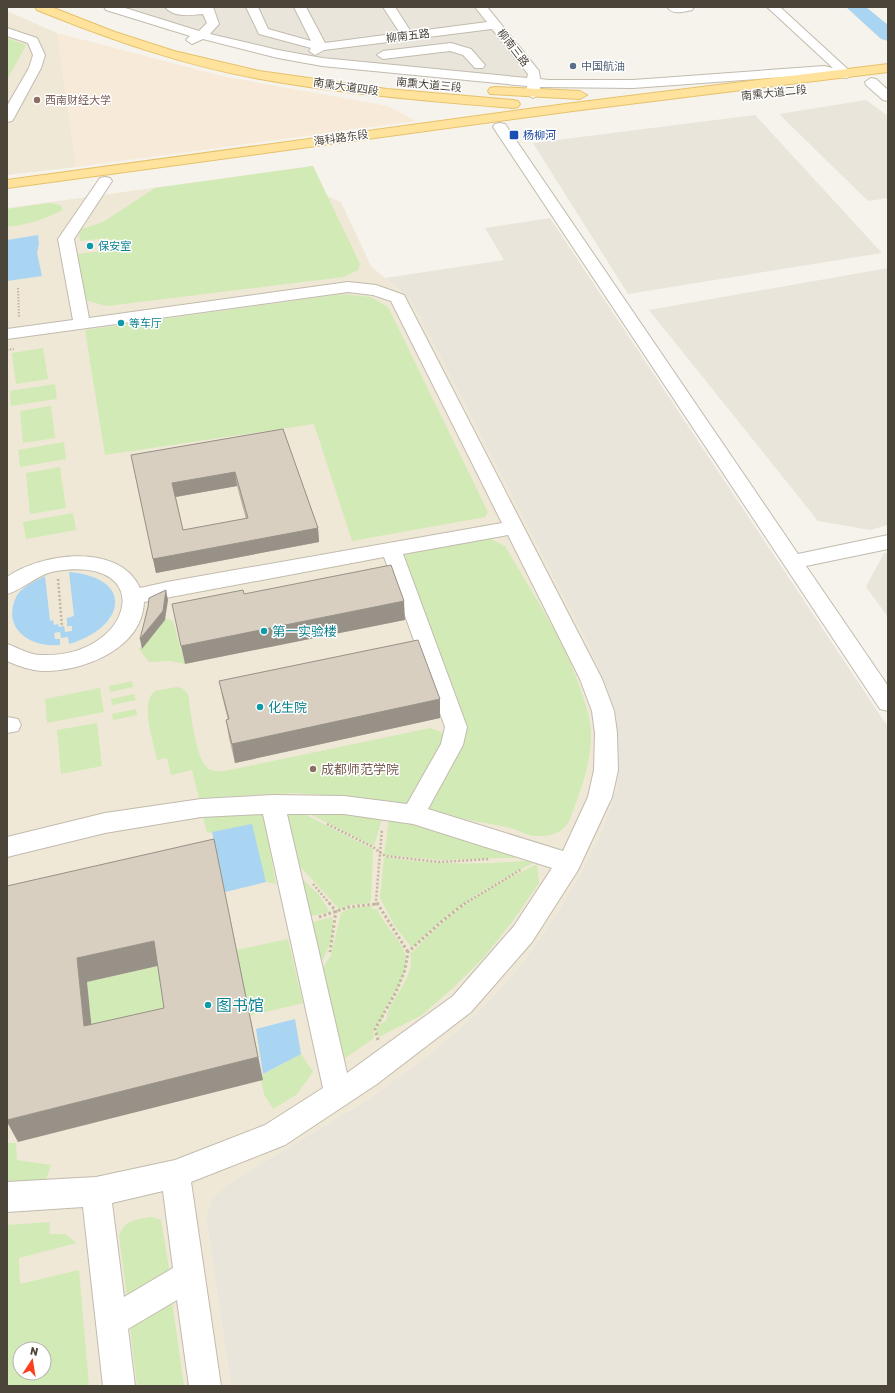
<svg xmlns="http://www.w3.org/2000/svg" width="895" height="1393" font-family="Rubik,'Noto Sans SC',sans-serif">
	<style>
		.residential { fill: #eae5da }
		.commercial { fill: #f7ead8 }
		.education { fill: #efe8d6; fill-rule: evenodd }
		.green { fill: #d2eab5; fill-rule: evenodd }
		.water { fill: #a9d4f2 }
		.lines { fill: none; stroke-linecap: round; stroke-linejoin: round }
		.river { fill: #a9d4f2; fill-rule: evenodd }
		.minor-casing { stroke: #c2bbae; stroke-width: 2 }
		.major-casing { stroke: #e6c16a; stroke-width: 2 }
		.path-far2 { stroke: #c4b79f; stroke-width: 2; stroke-dasharray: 1.5 1.5; stroke-linecap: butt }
		.path-far1 { stroke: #c4b79f; stroke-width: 2.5; stroke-dasharray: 2 2; stroke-linecap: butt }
		.path { stroke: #c4b79f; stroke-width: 3; stroke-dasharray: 2.5 2.5; stroke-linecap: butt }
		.minor { fill: #fff; fill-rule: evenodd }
		.major { fill: #ffe39c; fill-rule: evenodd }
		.wall { fill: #bab2a6; fill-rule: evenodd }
		.shaded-wall { fill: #979187 }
		.building { fill: #d8cfc1; stroke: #979187; fill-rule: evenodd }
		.service-dot { fill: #5c6f8a; stroke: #fff; stroke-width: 1.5 }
		.education-dot { fill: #8d6e63; stroke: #fff; stroke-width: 1.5 }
		.transit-dot { fill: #1a4fb4; stroke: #fff; stroke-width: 1.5 }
		.culture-dot { fill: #0f9aa8; stroke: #fff; stroke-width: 1.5 }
		.labels { text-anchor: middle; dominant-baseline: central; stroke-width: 3; stroke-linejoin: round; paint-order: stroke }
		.far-street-label { font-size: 11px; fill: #4b4439; stroke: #fff }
		.far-service-label { font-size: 11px; fill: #4e5e75; stroke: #fff; text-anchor: start }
		.far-education-label { font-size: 11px; fill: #785e54; stroke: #fff; text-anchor: start }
		.far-transit-label { font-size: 11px; fill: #164399; stroke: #fff; text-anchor: start }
		.far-culture-label { font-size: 11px; fill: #0d838f; stroke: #fff; text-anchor: start }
		.culture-label { font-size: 13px; fill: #0d838f; stroke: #fff; text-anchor: start }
		.education-label { font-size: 13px; fill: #785e54; stroke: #fff; text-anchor: start }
		.near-culture-label { font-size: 16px; fill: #0d838f; stroke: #fff; text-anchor: start }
	</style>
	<rect width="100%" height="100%" fill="#f6f3ec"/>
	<g class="residential">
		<polygon points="99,7 485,7 538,79 404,69 207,41"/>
		<polygon points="866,100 888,116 888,198 868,201 779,114"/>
		<polygon points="755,115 882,253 628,294 533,143"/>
		<polygon points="550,218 888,727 888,1386 231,1386 206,1219 212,1198 229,1183 367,1100 434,1051 481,1009 521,965 552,921 577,880 601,833 617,787 619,751 590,648 412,302 385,278 504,260 485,228"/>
		<polygon points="888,268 888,525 870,530 818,521 649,310"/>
		<polygon points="884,553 888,553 888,617 866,587"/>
	</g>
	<polygon class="commercial" points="57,33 226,77 388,106 416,121 76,167"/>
	<g class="education">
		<polygon points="7,11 57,33 76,167 7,175"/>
		<path d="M313,166L327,196L341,202L371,266L412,302L590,648L606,685L616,715L619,751L617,787L601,833L577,880L552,921L521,965L481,1009L434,1051L367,1100L229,1183L212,1198L206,1219L231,1386H7V208ZM20,1349H44V1373H20Z"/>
	</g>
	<g class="green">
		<polygon points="7,38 26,45 7,80"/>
		<polygon points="313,166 360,264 358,270 344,277 107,306 84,300 78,254 110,250 108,238 80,241 79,230 103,222 155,188"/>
		<path d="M49,203L60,205L63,210C44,219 28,225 7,227V209Z"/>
		<polygon points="342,294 371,297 388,307 488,512 485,517 352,541 314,424 105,455 85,330"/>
		<polygon points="43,348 48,379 16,384 12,353"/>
		<polygon points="55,384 57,399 11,406 10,391"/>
		<polygon points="51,406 55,438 23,443 20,411"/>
		<polygon points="64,442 66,459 20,467 18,450"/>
		<polygon points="60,467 66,508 30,514 26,473"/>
		<polygon points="73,513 76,530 26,539 23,522"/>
		<path d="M479,539H491L505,546C534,596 569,647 585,703C588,713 591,723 591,733C592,762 580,792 570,819C564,832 552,837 537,836C528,836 520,831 511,828C487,823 463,819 439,814L428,810L427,807L464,731L399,556Z"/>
		<polygon points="164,618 173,621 185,664 170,661 149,662 139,649 156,632"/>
		<polygon points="132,681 133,687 110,692 109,686"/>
		<path d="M176,687L182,688L188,694C191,711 195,760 209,769C216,773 223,771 230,770L430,728L441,732L445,740L413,802L407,804L338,796L294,793L199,798L192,770L171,775L167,758L157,760C154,742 139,704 155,691Z"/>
		<polygon points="100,688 104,712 47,723 45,699"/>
		<polygon points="134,694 136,700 112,705 111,699"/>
		<polygon points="136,709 137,715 113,720 112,714"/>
		<polygon points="97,723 102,766 61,774 57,730"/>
		<polygon points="257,811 263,814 276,884 266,882 252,825 207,833 203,817"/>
		<polygon points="298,811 373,849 371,900 370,903 349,905 340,910 297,863 283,812"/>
		<polygon points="304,811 382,818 374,846"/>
		<polygon points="389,819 433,826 537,857 442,860 384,855"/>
		<path d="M384,857C434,865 484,865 534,860L535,862C490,885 447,910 412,948L394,925L380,898Z"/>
		<path d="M537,864L539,883L512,922L484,957L453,988L422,1015L379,1037L376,1030L380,1024L386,1021C387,1018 387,1014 388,1012C395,994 416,974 410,954C421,944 431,932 443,922C471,898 504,880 537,864Z"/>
		<polygon points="296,873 319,895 330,912 307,917"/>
		<path d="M372,906V909H377C384,924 397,936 404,951C413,971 392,995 384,1011L383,1018L373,1029L374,1038L341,1061L320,973L331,955L341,913L351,908Z"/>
		<path d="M332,917C336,935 327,953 318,968L310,923Z"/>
		<polygon points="288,939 303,1003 249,1016 236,950"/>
		<polygon points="176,962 172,1031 92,1028 87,982"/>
		<polygon points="301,1054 313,1072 296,1095 273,1109 264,1094 260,1076"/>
		<polygon points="7,1143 16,1143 17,1160 51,1165 45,1182 7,1185"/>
		<path d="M152,1217L161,1220L171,1280L128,1304L119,1236C124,1220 137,1219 152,1217Z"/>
		<path d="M50,1222L49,1234H65L77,1243L19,1258L20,1284L79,1270L89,1386H7V1225ZM20,1349H44V1373H20Z"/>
		<polygon points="171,1294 184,1386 137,1386 129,1319"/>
	</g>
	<g class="water">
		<polygon points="38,235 39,244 37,253 42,276 7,281 7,240"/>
		<path d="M69,572C136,578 125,628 69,644L68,637L61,638L60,632L54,633L55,639H60V645C31,648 0,629 17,595C24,586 35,581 45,576L50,621L53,620L54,625L58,624L59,627L64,626L65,632L72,631V626H67V618L74,616Z"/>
		<polygon points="252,824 266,882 225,892 212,832"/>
		<polygon points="295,1019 301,1054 263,1074 256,1029"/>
	</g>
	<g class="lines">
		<polygon class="river" points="846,7 866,7 888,25 888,41 881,39"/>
		<defs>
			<g id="minor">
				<path d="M104,7H122L199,31L207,23L203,14C191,15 174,18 165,7H213L219,24L210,34L278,50L322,58L527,78L528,74L492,29L324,50L315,55L309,51L311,48L259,34L246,7H258L268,29L311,41L294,7H306L325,43L400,33L383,7H395L411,32L487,22L475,7H487L539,71L540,79L549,80H633L824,66L833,68L767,7H780L853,74L847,78L824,74L633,88L540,87V94L533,98L526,94L527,86L322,66L278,58L203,39L192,44L186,40L190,36L106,10Z"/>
				<path d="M667,7H694L692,10C683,12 673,15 667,7Z"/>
				<polygon points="7,28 37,38 45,55 41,68 14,118 12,121 7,122 7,106 29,68 33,55 28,43 7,36"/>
				<polygon points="451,43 471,49 485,65 483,68 475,68 463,55 450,51 383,59 377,55 383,51"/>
				<polygon points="871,78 876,79 888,90 888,101 883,100 866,85 865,82"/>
				<polygon points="500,123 505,124 798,554 888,535 888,549 806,566 888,686 888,711 880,709 493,127 495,124"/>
				<path d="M105,177L110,178L112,181L74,239L89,318L348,282L376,285L404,295L602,679L614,711L617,733L618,770L612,797L578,870L532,942L471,1012L377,1084L285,1145L191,1182L221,1386H189L177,1300L128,1329L135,1386H103L83,1207L7,1212V1182L96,1177L175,1160L265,1125L323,1088L263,814L201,817L105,833L7,857V837L105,813L201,799L273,795L344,796L407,804L441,744L445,727L384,557L144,602C142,649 83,672 42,671C30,670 18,666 7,661V644C19,648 29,655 41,655C132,659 160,555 56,571C37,574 25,589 7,594V577C41,553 119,542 140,588L167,582L502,523L391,301L373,295L348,292L7,339V329L73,320L58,239L100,178ZM508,535L580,679L592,711L595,733L594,770L588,797L563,851L428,809L463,745L467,727L403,554ZM287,814H344L413,824L552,868L514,926L453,996L347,1073ZM163,1191L173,1268L124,1297L112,1203Z"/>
				<polygon points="7,717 18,719 21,725 18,731 7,733"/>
			</g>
			<g id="major">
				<path d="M35,7H51L115,32L174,51L259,71L387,89L513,100L518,101L520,104L518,107L513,108C428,101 343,94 260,79C182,65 109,39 37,10Z"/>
				<polygon points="888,64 888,72 573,111 7,188 7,180 573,103"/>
				<polygon points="495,87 580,91 587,95 580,99 490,94 488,91 490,88"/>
			</g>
		</defs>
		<use href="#minor" class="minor-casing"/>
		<use href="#major" class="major-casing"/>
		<g class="path-far2">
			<polyline points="18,288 19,318"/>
			<polyline points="7,350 14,349"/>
		</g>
		<g class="path-far1">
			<polyline points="58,579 62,627"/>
			<polyline points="327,824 373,847 385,856 440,862 489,859"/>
			<polyline points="313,884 330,904"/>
			<polyline points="374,904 377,904"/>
			<polyline points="378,904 376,901 382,829"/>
			<polyline points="464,904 522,869"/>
		</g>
		<g class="path">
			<polyline points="329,903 336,911 330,952"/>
			<polyline points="377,903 408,952"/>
			<polyline points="319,917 349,907 377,904"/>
			<polyline points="378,1040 375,1029 396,992 405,970 408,952 441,922 465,903"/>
		</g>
		<use href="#minor" class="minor"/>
		<use href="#major" class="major"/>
	</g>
	<g class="wall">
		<path d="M283,429L318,528L319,542L156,573L131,455ZM237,486L246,519L183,530L176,497Z"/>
		<polygon points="219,681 440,718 235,763 229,738 226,720 228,720 223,700"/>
	</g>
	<g class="shaded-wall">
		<polygon points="235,472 237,486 175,497 172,483"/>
		<polygon points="318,528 319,542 156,573 153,559"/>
		<polygon points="166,590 168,600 165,620 142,649 140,639"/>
		<polygon points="404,601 405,620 185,664 181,646"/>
		<polygon points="440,699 440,718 235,763 232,744"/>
		<polygon points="214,839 263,1080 18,1142 7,1122 7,1120 258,1057"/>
		<polygon points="154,941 162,965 87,982 94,1050 84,1026 77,958"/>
	</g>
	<g class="building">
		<path d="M283,429L318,528L153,559L131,455ZM235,472L248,518L183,530L172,483Z"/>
		<polygon points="391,565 404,601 181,646 172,604 243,590 244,594"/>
		<polygon points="166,590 163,611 140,639 148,607 149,598"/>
		<polygon points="418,640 440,699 232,744 226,720 229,719 219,681"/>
		<path d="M214,839L258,1057L7,1120V886ZM154,941L164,1008L84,1026L77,958Z"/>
	</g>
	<circle class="service-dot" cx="573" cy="66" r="4"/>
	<g class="education-dot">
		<circle cx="37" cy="100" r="4"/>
		<circle cx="313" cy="769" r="4"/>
	</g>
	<rect class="transit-dot" x="509" y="130" width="10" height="10" rx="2"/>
	<g class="culture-dot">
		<circle cx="90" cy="246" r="4"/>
		<circle cx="121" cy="323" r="4"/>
		<circle cx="264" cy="631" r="4"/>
		<circle cx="260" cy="707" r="4"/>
		<circle cx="208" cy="1005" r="4"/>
	</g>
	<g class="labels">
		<g class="far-street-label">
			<text transform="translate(408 36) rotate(-7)">柳南五路</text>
			<text transform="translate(513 48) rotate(52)">柳南三路</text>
			<text transform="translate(429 85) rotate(5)">南熏大道三段</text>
			<text transform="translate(346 87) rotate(8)">南熏大道四段</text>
			<text transform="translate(774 93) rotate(-6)">南熏大道二段</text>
			<text transform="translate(341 138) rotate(-8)">海科路东段</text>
		</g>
		<g class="far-service-label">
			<text x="581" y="66">中国航油</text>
		</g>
		<g class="far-education-label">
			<text x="45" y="100">西南财经大学</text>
		</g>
		<g class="far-transit-label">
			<text x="523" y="135">杨柳河</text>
		</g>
		<g class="far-culture-label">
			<text x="98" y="246">保安室</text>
			<text x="129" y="323">等车厅</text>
		</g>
		<g class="culture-label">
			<text x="272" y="631">第一实验楼</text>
			<text x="268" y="707">化生院</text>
		</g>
		<g class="education-label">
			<text x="321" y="769">成都师范学院</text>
		</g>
		<g class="near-culture-label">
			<text x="216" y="1005">图书馆</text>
		</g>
	</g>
	<rect width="895" height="1393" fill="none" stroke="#4b4439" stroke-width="16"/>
	<g transform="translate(32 1361) rotate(12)"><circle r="19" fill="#ffffff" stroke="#b7b4b0"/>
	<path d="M0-3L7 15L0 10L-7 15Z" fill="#fc3f1d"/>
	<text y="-6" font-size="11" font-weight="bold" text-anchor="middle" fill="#4b4439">N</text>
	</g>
</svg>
